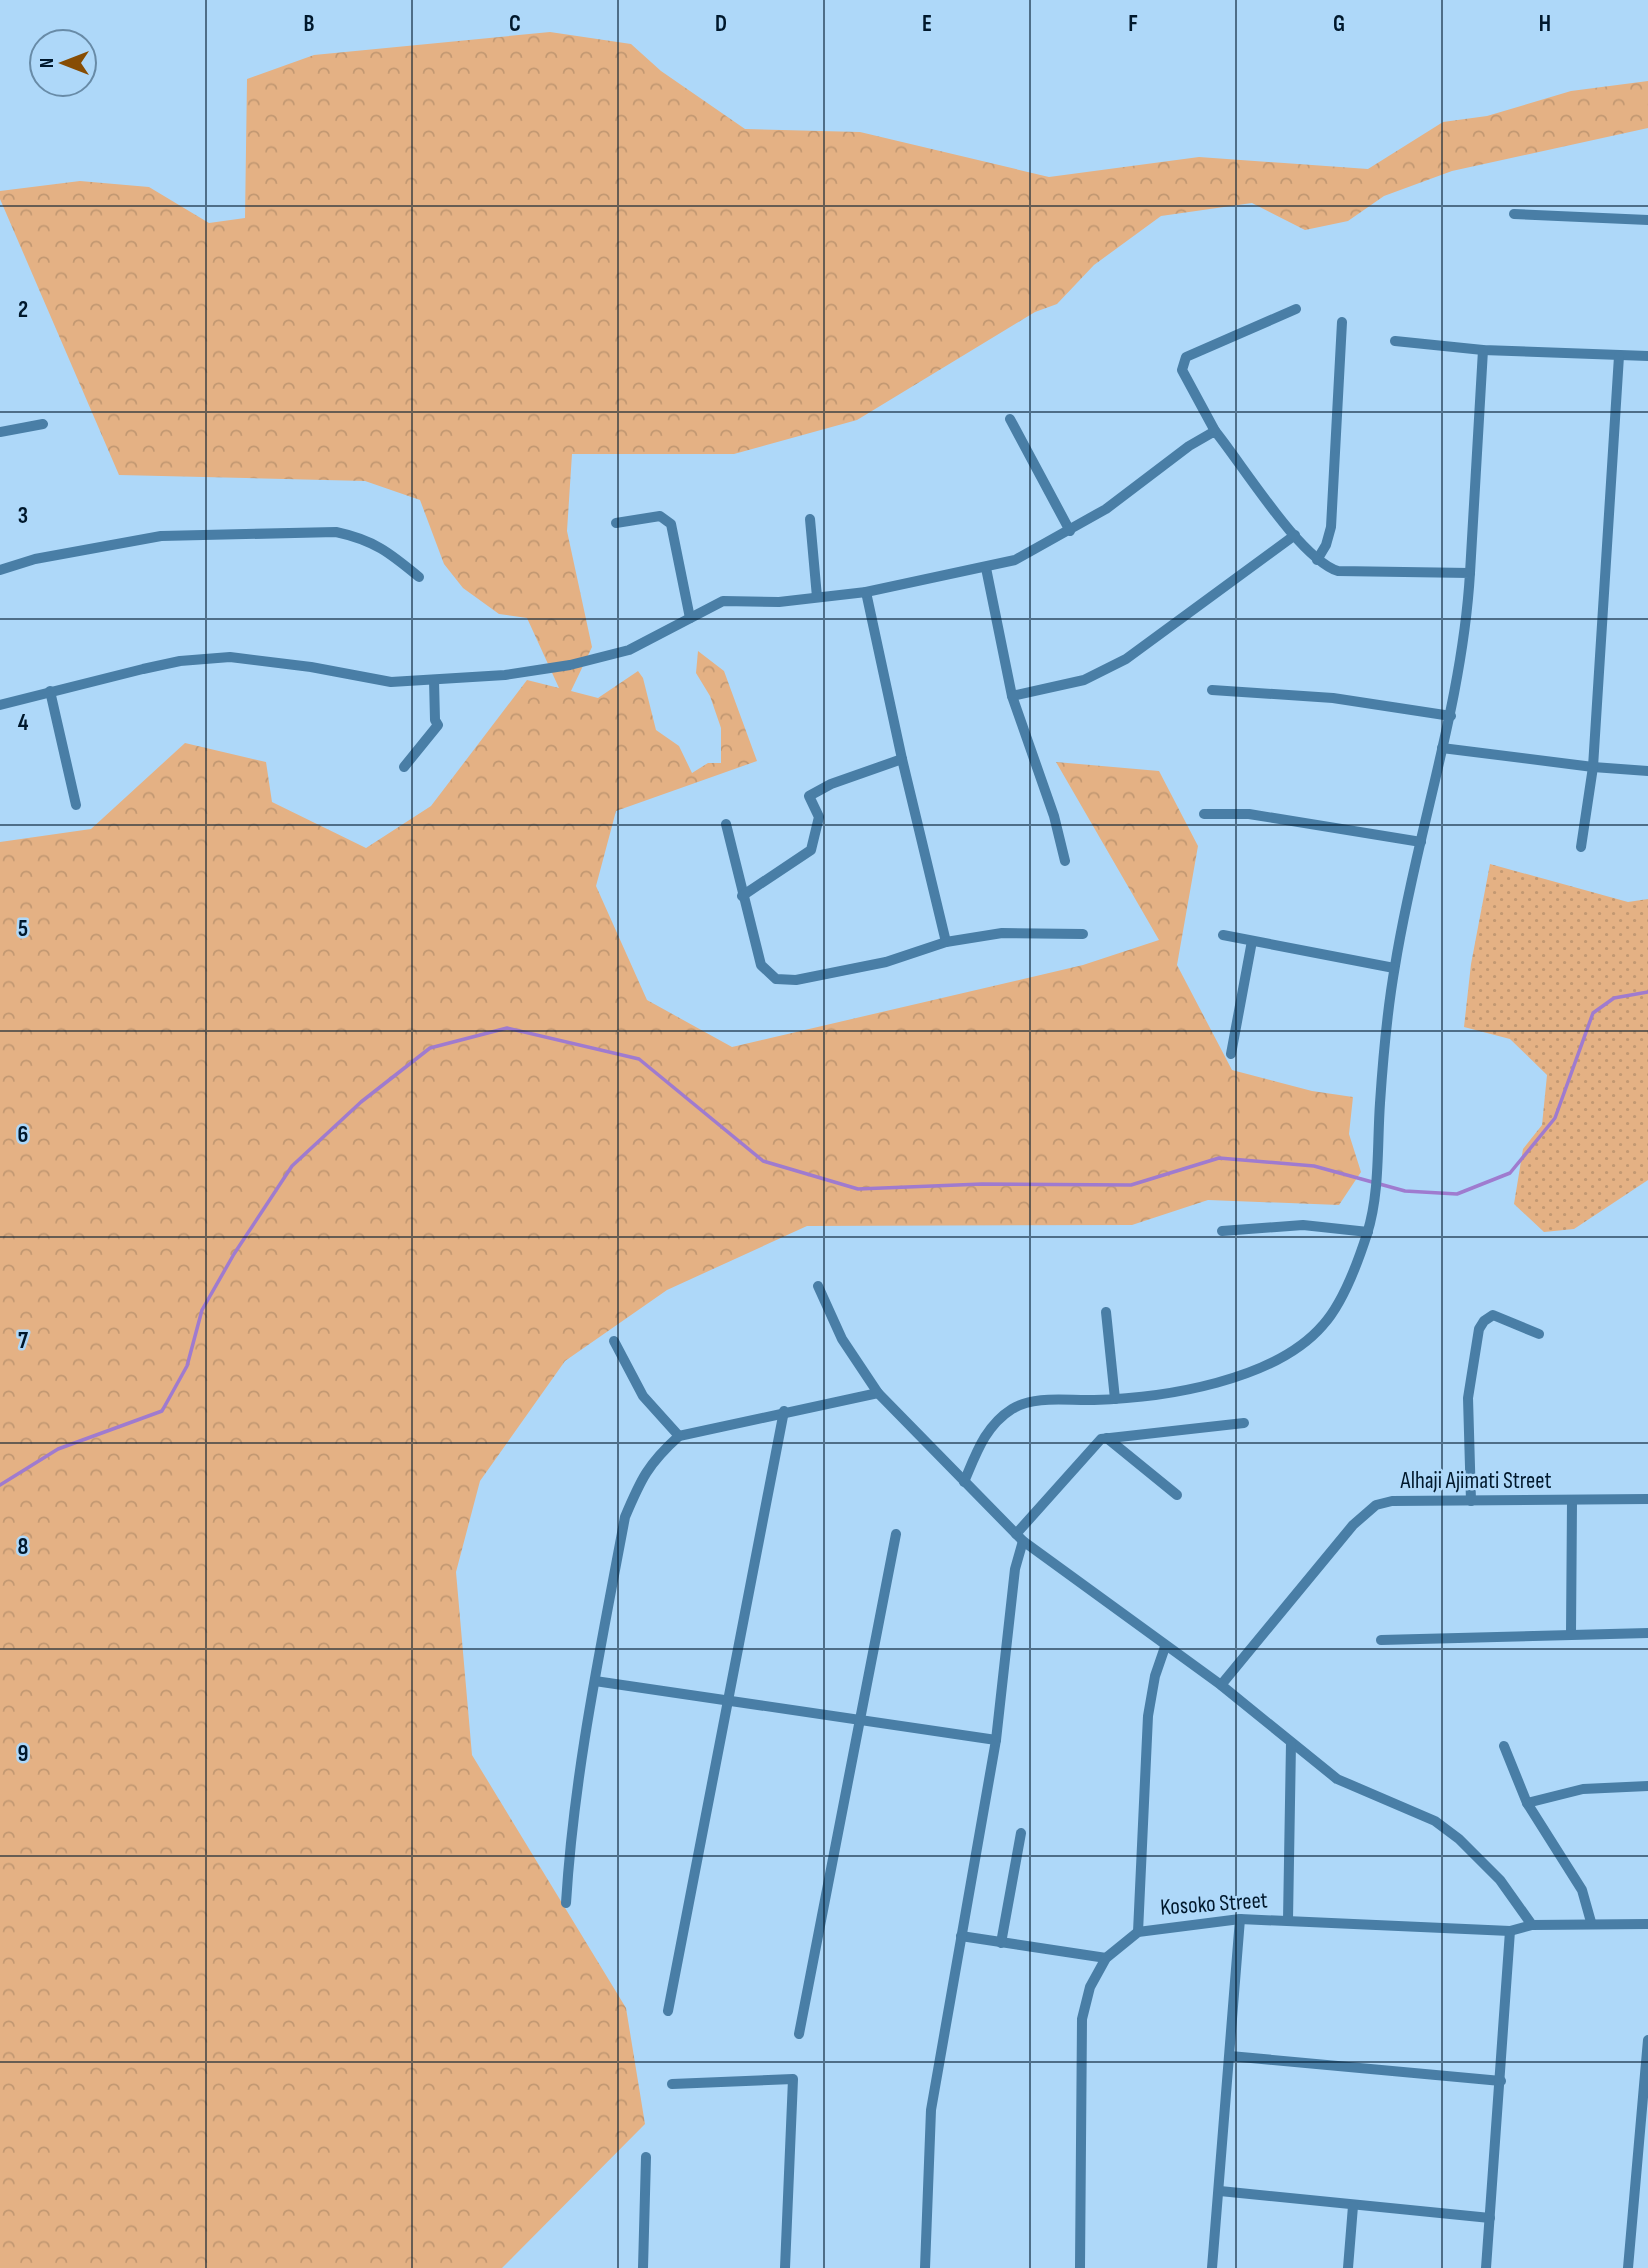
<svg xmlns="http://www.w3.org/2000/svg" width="1648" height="2268" font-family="'Sofia Sans Condensed',sans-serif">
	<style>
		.grass { fill: url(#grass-dots) }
		.forest { fill: url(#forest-crowns) }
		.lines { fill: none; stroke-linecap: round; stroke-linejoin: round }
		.stream { stroke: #9f7bcf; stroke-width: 3.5 }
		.minor { stroke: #497ea6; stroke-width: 10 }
		.grid { fill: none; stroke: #00182c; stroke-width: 2; stroke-opacity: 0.55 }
		.labels { text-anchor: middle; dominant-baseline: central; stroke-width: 5; stroke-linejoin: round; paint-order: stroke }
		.street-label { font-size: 23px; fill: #00182c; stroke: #aed8f9 }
		.grid-label { font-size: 23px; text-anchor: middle; font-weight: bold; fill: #00182c; stroke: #aed8f9; stroke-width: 5; stroke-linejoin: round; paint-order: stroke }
	</style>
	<defs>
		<pattern id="grass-dots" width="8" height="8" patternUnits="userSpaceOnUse" patternTransform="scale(1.75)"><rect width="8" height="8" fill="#e4b184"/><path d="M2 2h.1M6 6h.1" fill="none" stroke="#c29872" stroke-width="1.8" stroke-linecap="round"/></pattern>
		<pattern id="forest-crowns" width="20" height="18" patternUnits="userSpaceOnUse" patternTransform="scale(1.75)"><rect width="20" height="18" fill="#e4b184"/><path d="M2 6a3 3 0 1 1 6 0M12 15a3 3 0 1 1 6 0" fill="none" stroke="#c29872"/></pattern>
	</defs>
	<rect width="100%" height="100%" fill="#aed8f9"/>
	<polygon class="grass" points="1490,864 1628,902 1648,899 1648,1180 1574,1229 1544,1232 1514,1204 1523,1149 1542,1125 1547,1075 1510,1039 1464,1027 1471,964"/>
	<polygon class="forest" points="550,32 631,44 661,71 745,129 860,132 1049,177 1199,157 1368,169 1443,122 1487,116 1571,91 1648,81 1648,128 1452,171 1384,196 1348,221 1305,230 1252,203 1161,216 1094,265 1057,304 1035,312 857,420 734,454 572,454 567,531 592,647 571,691 598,698 638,671 643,678 656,730 679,746 692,773 708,763 721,763 721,728 710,696 696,673 698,651 724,671 757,761 616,811 596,886 647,1000 732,1047 1083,965 1159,940 1056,762 1159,771 1198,846 1177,965 1232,1070 1312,1091 1353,1097 1349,1134 1361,1172 1339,1205 1208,1200 1132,1225 807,1226 667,1290 565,1361 480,1481 456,1572 472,1755 626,2008 645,2124 502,2268 0,2268 0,842 91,829 185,743 266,762 272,802 366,848 431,806 527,680 559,688 527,618 499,614 463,588 444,564 420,500 365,481 119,475 0,199 0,191 80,181 149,187 209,223 245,218 247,79 314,55"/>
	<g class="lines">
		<polyline class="stream" points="0,1485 58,1449 162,1411 187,1366 202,1310 234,1254 292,1166 361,1102 430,1048 507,1028 639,1059 763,1161 858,1189 982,1184 1131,1185 1219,1158 1314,1166 1405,1191 1457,1194 1510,1173 1555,1118 1593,1013 1614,998 1648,992"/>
		<g class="minor">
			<polyline points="1514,214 1648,220"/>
			<polyline points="1395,341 1483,350 1648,356"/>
			<polyline points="1010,419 1070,531"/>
			<polyline points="1215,431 1182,370 1186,357 1296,309"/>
			<polyline points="0,432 43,424"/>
			<polyline points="810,519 817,597"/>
			<polyline points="616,523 660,516 671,524 690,618"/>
			<polyline points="1317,560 1326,545 1331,527 1342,322"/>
			<polyline points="986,568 1012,696 1054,816 1065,861"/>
			<path d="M0,570L35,559L161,536L336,532C374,540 390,553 419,577"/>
			<polyline points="1470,573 1483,350"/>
			<polyline points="866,592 902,759 946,942"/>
			<polyline points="1212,690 1333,698 1451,716"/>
			<polyline points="50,691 76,805"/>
			<polyline points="1012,696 1084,680 1126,659 1295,535"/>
			<path d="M0,705L143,669L180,661L230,657L311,667L391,682L505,675L570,665L629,650L723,601L779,602L866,592L1015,560L1106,509L1189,446L1215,431C1242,464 1300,559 1338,571L1470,573C1462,707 1416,834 1395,966C1387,1011 1383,1058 1380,1103C1377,1146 1380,1193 1367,1234C1358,1262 1343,1303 1323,1325C1275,1381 1164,1398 1094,1400C1068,1401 1035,1395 1012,1409C985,1426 976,1454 964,1482"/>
			<polyline points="1442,748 1593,767 1648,771"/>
			<polyline points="404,767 438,725 435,720 434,680"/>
			<polyline points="1204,814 1249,814 1421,842"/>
			<polyline points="726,824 761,965 776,979 796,980 886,962 946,942 1002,933 1083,934"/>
			<polyline points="1581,847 1593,767 1619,356"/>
			<polyline points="742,896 811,850 819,817 809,796 831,784 902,759"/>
			<polyline points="1223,935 1394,968"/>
			<polyline points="1231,1054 1252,941"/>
			<polyline points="1222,1231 1303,1225 1368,1232"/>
			<polyline points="818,1286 842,1339 878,1393 1023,1541 1221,1685 1337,1779 1435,1821 1459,1839 1500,1880 1532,1925"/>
			<polyline points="1106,1312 1115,1399"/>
			<polyline points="614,1341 643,1396 679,1436"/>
			<polyline points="1107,1438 1177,1495"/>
			<polyline points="1471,1501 1468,1398 1479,1329 1484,1321 1493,1315 1539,1334"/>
			<polyline points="1016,1534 1101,1439 1244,1423"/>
			<polyline points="1571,1633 1572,1502"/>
			<polyline points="1381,1640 1648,1633"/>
			<polyline points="595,1681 996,1740"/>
			<polyline points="1221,1685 1353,1525 1376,1505 1392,1501 1648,1499"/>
			<polyline points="1504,1746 1527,1803 1582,1890 1591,1922"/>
			<polyline points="1527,1803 1583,1789 1648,1786"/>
			<path d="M566,1903C574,1772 601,1646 625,1517C641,1479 648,1464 679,1436L878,1393"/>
			<polyline points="1288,1920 1291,1743"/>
			<polyline points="1138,1932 1148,1716 1155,1676 1165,1647"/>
			<polyline points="961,1936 1106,1958"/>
			<polyline points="1001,1943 1021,1833"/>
			<polyline points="668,2011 784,1411"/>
			<polyline points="799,2034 896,1534"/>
			<polyline points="1230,2056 1501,2081"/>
			<polyline points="672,2084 793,2079 785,2268"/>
			<polyline points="1220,2191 1490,2218"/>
			<polyline points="643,2268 646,2157"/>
			<polyline points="925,2268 931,2110 996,1740 1015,1569 1023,1541"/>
			<polyline points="1080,2268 1082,2019 1090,1987 1106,1958 1138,1932 1240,1919 1510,1931 1532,1925 1648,1924"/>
			<polyline points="1212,2268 1240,1919"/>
			<polyline points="1348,2268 1353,2206"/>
			<polyline points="1486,2268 1510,1931"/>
			<polyline points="1628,2268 1648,2040"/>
		</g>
	</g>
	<path class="grid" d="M206,0V2268M412,0V2268M618,0V2268M824,0V2268M1030,0V2268M1236,0V2268M1442,0V2268M0,206H1648M0,412H1648M0,619H1648M0,825H1648M0,1031H1648M0,1237H1648M0,1443H1648M0,1649H1648M0,1856H1648M0,2062H1648"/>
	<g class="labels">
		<g class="street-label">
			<text x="1476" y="1481">Alhaji Ajimati Street</text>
			<text transform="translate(1214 1904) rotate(-4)">Kosoko Street</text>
		</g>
	</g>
	<g class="grid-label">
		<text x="309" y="31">B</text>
		<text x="515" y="31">C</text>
		<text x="721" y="31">D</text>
		<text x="927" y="31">E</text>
		<text x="1133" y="31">F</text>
		<text x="1339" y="31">G</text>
		<text x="1545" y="31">H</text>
		<text x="23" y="317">2</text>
		<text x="23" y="523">3</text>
		<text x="23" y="730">4</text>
		<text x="23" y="936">5</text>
		<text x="23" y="1142">6</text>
		<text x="23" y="1348">7</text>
		<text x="23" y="1554">8</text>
		<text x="23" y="1761">9</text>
	</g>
	<g transform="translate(63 63) rotate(270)"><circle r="33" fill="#aed8f9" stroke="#688ba7" stroke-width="2"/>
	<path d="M0-5L12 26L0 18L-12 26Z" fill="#874d04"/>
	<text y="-10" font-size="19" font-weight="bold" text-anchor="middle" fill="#00182c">N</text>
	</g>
</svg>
